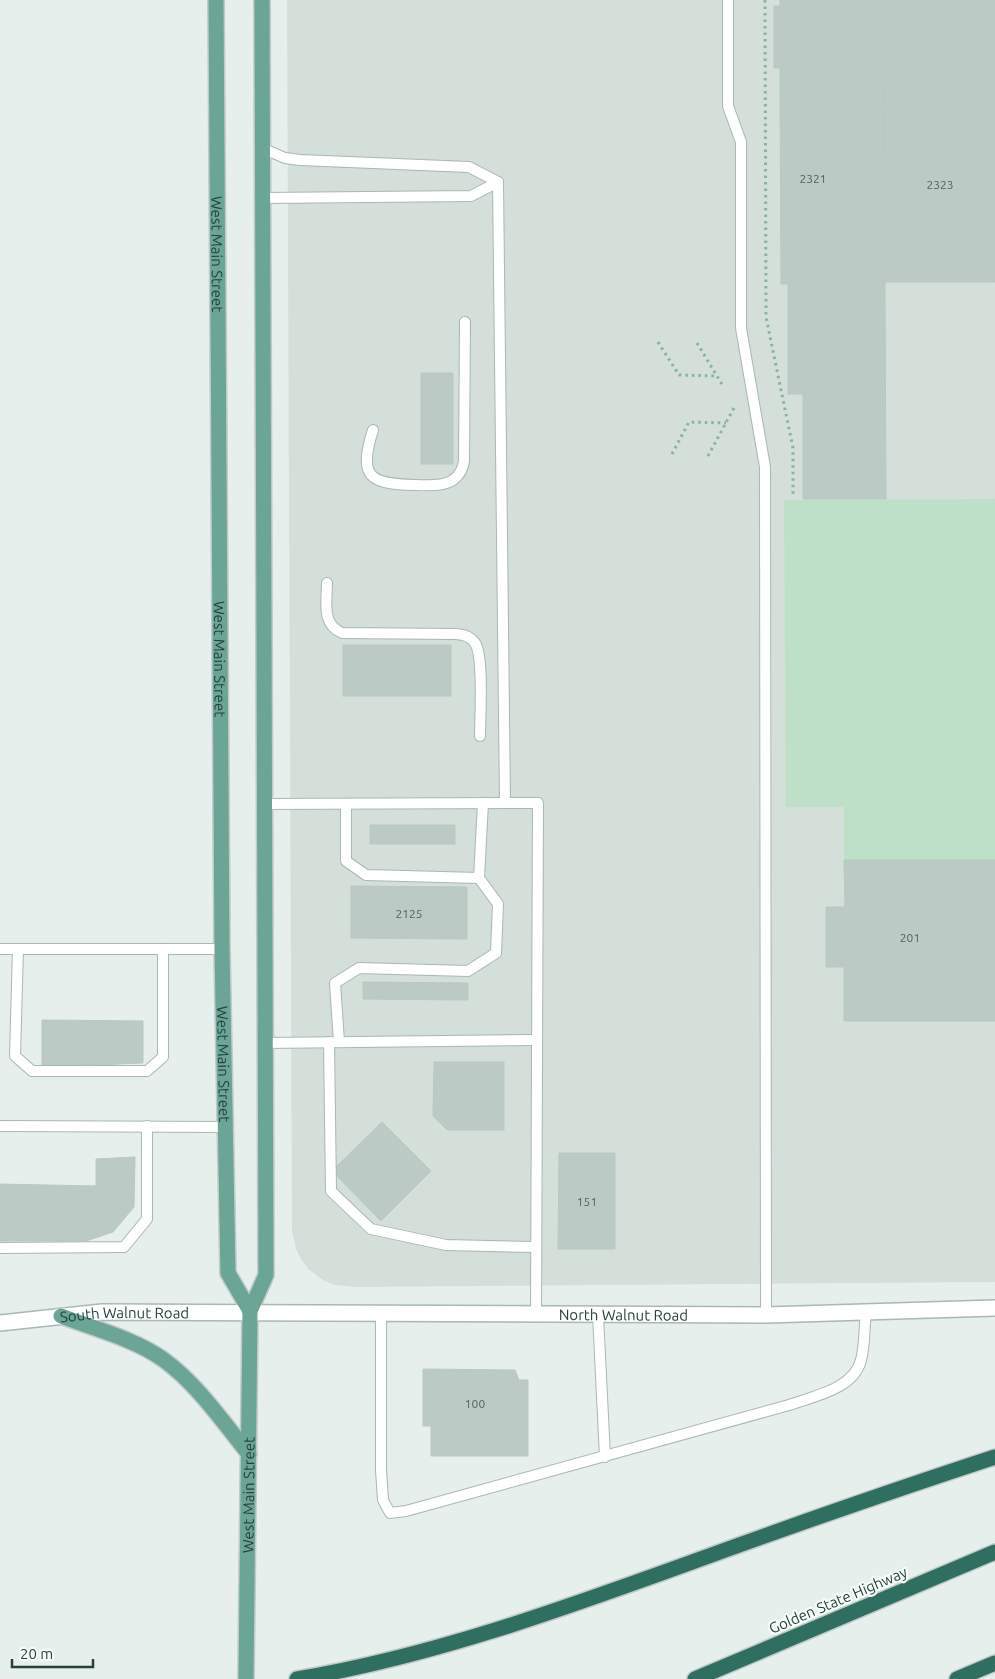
<svg xmlns="http://www.w3.org/2000/svg" width="995" height="1679" font-family="Ubuntu,sans-serif">
	<style>
		.built { fill: #d4dfda }
		.green { fill: #bfe0c8 }
		.building { fill: #bbcac4; stroke: #b8c9c2 }
		.lines { fill: none; stroke-linecap: round; stroke-linejoin: round }
		.lane-casing { stroke: #a8b8b2; stroke-width: 12 }
		.street-casing { stroke: #a8b8b2; stroke-width: 18 }
		.primary-casing { stroke: #c2cac8; stroke-width: 18 }
		.highway-casing { stroke: #c2cac8; stroke-width: 18 }
		.path { stroke: #86b3a5; stroke-width: 3; stroke-dasharray: 2.5 4; stroke-linecap: butt }
		.lane { stroke: #fff; stroke-width: 10 }
		.street { stroke: #fff; stroke-width: 15 }
		.primary { stroke: #6aa596; stroke-width: 15 }
		.highway { stroke: #2f6f62; stroke-width: 15 }
		.labels { text-anchor: middle; dominant-baseline: central; stroke-width: 4.5; stroke-linejoin: round; paint-order: stroke }
		.number-label { font-size: 12px; fill: #4a645c }
		.street-label { font-size: 15px; fill: #24423a; stroke: #f7fbf9 }
	</style>
	<rect width="100%" height="100%" fill="#e6efeb"/>
	<polygon class="built" points="287,0 995,0 995,1282 355,1287 335,1285 323,1280 308,1269 301,1259 296,1249 292,1231"/>
	<polygon class="green" points="995,499 995,860 844,860 844,807 786,807 784,500"/>
	<g class="building">
		<polygon points="780,0 995,0 995,282 885,282 884,86 780,86 780,68 774,68 774,6 780,6"/>
		<polygon points="780,86 884,86 886,499 803,499 803,394 788,394 788,284 781,284"/>
		<rect x="421" y="373" width="32" height="91"/>
		<rect x="343" y="645" width="108" height="51"/>
		<rect x="370" y="825" width="85" height="19"/>
		<polygon points="844,860 995,860 995,1021 844,1021 844,967 826,967 826,907 845,907"/>
		<polygon points="351,886 467,887 467,939 351,938"/>
		<polygon points="363,982 468,983 468,1000 363,999"/>
		<polygon points="42,1020 143,1021 143,1063 42,1067"/>
		<polygon points="434,1062 504,1062 504,1130 447,1130 433,1116"/>
		<polygon points="382,1122 431,1171 381,1221 332,1171"/>
		<polygon points="559,1153 615,1153 615,1249 558,1249"/>
		<polygon points="135,1157 134,1207 113,1232 86,1241 0,1241 0,1184 96,1186 96,1159"/>
		<polygon points="423,1369 515,1370 519,1380 528,1380 528,1456 431,1456 431,1426 423,1426"/>
	</g>
	<g class="lines">
		<defs>
			<g id="lane">
				<polyline points="728,0 728,106 741,142 741,328 765,467 766,1315"/>
				<polyline points="264,149 285,158 300,160 469,167 498,182"/>
				<polyline points="498,182 505,803"/>
				<polyline points="264,198 471,196 498,182"/>
				<path d="M373,430C358,477 369,484 415,485C427,485 442,487 453,480C460,475 463,469 464,461L465,322"/>
				<path d="M327,583C327,602 321,624 342,633L455,634C463,634 470,636 475,643C484,656 480,718 480,736"/>
				<polyline points="265,804 538,803 536,1315"/>
				<polyline points="479,878 483,803"/>
				<polyline points="0,949 222,949"/>
				<polyline points="18,949 15,1056 32,1071 147,1071 163,1057 163,949"/>
				<polyline points="329,1042 331,1191 371,1229 446,1245 536,1247"/>
				<polyline points="339,1042 335,983 359,968 468,971 496,953 498,904 479,878 366,875 346,861 346,804"/>
				<polyline points="266,1043 537,1040"/>
				<polyline points="0,1126 226,1127"/>
				<polyline points="0,1248 124,1247 147,1219 147,1126"/>
				<path d="M381,1313V1470L383,1500L390,1513L406,1511L789,1405C814,1396 854,1389 861,1360C865,1345 864,1328 866,1313"/>
				<polyline points="598,1315 605,1457"/>
			</g>
			<g id="street">
				<path id="s1" d="M0,1323L102,1312L766,1315L995,1308"/>
			</g>
			<g id="primary">
				<path id="s2" d="M216,0L222,949L228,1273L250,1311"/>
				<path d="M61,1316C93,1328 137,1340 164,1360C198,1385 223,1422 249,1454"/>
				<path id="s3" d="M246,1679L250,1311L266,1275L262,0"/>
			</g>
			<g id="highway">
				<path d="M297,1679C434,1656 565,1608 695,1561C794,1525 894,1490 995,1457"/>
				<polyline points="695,1679 995,1552"/>
				<polyline points="957,1679 995,1663"/>
			</g>
		</defs>
		<use href="#lane" class="lane-casing"/>
		<use href="#street" class="street-casing"/>
		<use href="#primary" class="primary-casing"/>
		<use href="#highway" class="highway-casing"/>
		<g class="path">
			<polyline points="765,0 766,317 793,448 793,496"/>
			<polyline points="658,342 679,375 717,376"/>
			<polyline points="697,343 723,386"/>
			<polyline points="672,454 689,422 726,423"/>
			<polyline points="708,456 735,406"/>
		</g>
		<use href="#lane" class="lane"/>
		<use href="#street" class="street"/>
		<use href="#primary" class="primary"/>
		<use href="#highway" class="highway"/>
	</g>
	<g class="labels">
		<g class="number-label">
			<text x="813" y="178">2321</text>
			<text x="940" y="184">2323</text>
			<text x="409" y="913">2125</text>
			<text x="910" y="937">201</text>
			<text x="587" y="1201">151</text>
			<text x="475" y="1403">100</text>
		</g>
		<g class="street-label">
			<text stroke="none"><textPath href="#s2" startOffset="254">West Main Street</textPath></text>
			<text stroke="none"><textPath href="#s2" startOffset="659">West Main Street</textPath></text>
			<text stroke="none"><textPath href="#s2" startOffset="1064">West Main Street</textPath></text>
			<text stroke="none"><textPath href="#s1" startOffset="125">South Walnut Road</textPath></text>
			<text stroke="none"><textPath href="#s1" startOffset="624">North Walnut Road</textPath></text>
			<text stroke="none"><textPath href="#s3" startOffset="184">West Main Street</textPath></text>
			<text transform="translate(838 1600) rotate(-23)">Golden State Highway</text>
		</g>
	</g>
	<path d="M12 1659v8h81v-8" fill="none" stroke="#24423a" stroke-width="2.5"/>
	<text x="20" y="1659" font-size="15" fill="#24423a" stroke="#f7fbf9" stroke-width="4" paint-order="stroke">20 m</text>
</svg>
